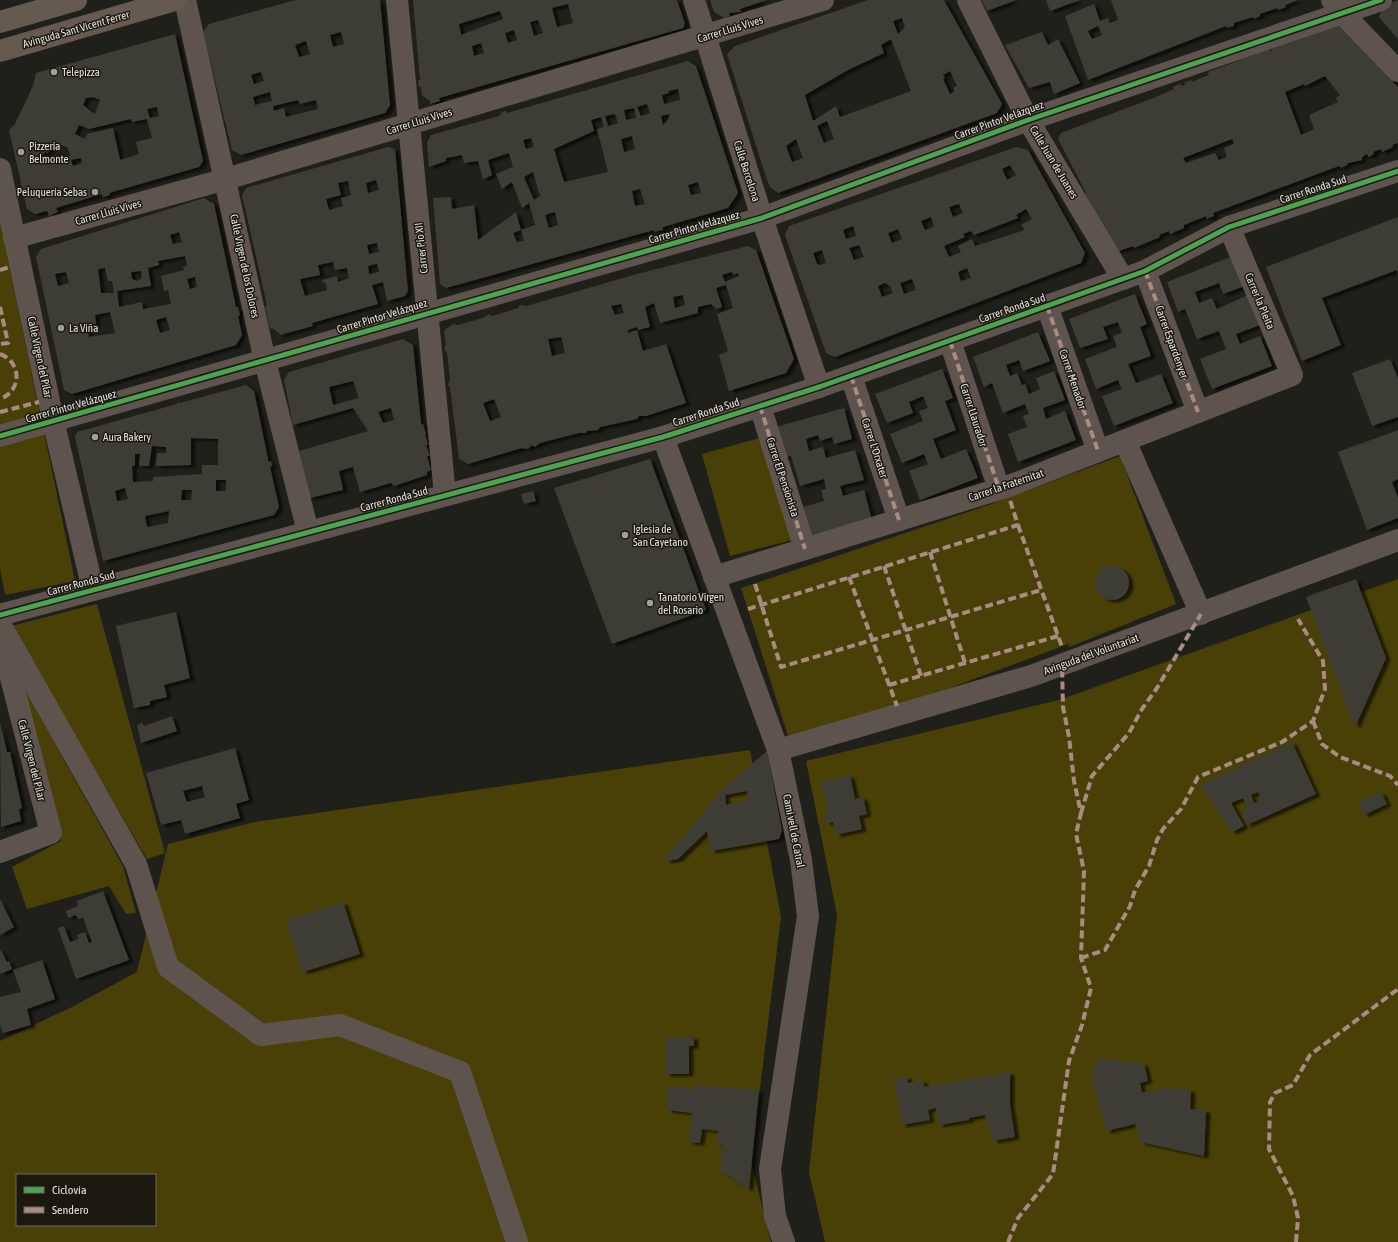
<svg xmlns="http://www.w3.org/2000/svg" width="1398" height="1242" font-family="'Asap Condensed',sans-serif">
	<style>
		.green { fill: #494007; fill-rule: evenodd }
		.building { fill: #3e3d35; fill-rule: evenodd; filter: url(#shadow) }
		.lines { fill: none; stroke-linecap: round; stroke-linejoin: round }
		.minor { stroke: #5e544d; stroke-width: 22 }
		.highway { stroke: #665a50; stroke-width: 22 }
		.quiet { stroke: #a88b81; stroke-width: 4; stroke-dasharray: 8 4; stroke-linecap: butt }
		.cycleway-casing { stroke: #1a180f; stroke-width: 8 }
		.cycleway { stroke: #4ca352; stroke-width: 5 }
		.poi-dot { fill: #a09f99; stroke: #1a180f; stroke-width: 1.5 }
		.labels { text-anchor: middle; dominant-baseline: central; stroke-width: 3; stroke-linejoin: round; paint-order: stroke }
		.street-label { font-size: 11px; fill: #e5e4dd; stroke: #1a180f }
		.poi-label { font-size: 11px; fill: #e5e4dd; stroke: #1a180f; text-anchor: start }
	</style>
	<defs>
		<filter id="shadow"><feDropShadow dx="4.5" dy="2.5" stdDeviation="1" flood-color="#0009"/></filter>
	</defs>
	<rect width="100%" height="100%" fill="#20201b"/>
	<g class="green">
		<polygon points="0,222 75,581 5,595 0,568"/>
		<polygon points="763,437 792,540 730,556 702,454"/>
		<polygon points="1120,456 1176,604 1069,647 1068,644 950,688 789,739 741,588 980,508"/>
		<polygon points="1398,579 1398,1242 825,1242 809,1172 837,915 806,761 1059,700"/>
		<polygon points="97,604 165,853 147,859 11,626"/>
		<polygon points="16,674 123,866 136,913 126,914 109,886 27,909 12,867 61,841"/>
		<path d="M750,750L781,917L751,1162L771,1242H0V1041L70,1008L137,972L168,844L255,822ZM17,1175H155V1225H17Z"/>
	</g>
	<g class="building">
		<path d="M296,0H380L390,105L385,113L241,155L232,150L203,32L209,24ZM341,32L344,44L333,47L330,35ZM306,41L310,54L299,57L295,45ZM261,72L264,81L254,84L251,75ZM270,92L272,101L255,105L253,97ZM298,100L300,104L316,100L318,109L286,117L284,108L274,111L273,106Z"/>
		<path d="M413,0H677L685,24L683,28L439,98L440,101L430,104V101L422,95L421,87H419L418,80H420ZM568,4L573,23L557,27L552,8ZM500,11L503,19L461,35L459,24ZM538,20L543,33L534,36L530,22ZM514,30L517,40L508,43L505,33ZM481,43L484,53L474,56L472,46Z"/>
		<polygon points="710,0 767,0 740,9 741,12 729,13 730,16 724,18 714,12"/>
		<path d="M868,0H944L1002,104L997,113L778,193L770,187L766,177L727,54L735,46ZM902,18L905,27L898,34L893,21ZM891,39L911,91L840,117L836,106L813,121L805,95L848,70L884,53L881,45ZM950,71L957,86L954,87V92L950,94L943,79L945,78L943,75ZM827,121L834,139L824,143L817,126ZM796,139L803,158L792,162L786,146Z"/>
		<polygon points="981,0 1016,0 987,11"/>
		<polygon points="1046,0 1080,0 1050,11"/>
		<path d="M1111,0H1298L1285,5L1286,7L1278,10L1277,8L1260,14V16L1254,19L1253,17L1234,23V26L1227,28L1226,26L1088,80L1065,16L1094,4L1100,21L1108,18L1110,23L1118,20ZM1098,26L1102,35L1092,39L1088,31Z"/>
		<polygon points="1398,0 1398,39 1379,17 1383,6"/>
		<path d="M1335,23L1348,26L1394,79L1392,81L1398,87V143L1392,145L1393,147L1382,152L1381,149L1373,152L1374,154L1369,157L1367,154L1362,157V160L1348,163L1347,165L1341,168L1339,166L1213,213L1214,216L1206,219V216L1184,225V228L1170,234L1169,231L1159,235L1160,237L1134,248L1133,246L1119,251L1112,249L1088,205L1091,204L1085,193H1086L1058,139L1061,133L1156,97L1174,89L1173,87L1180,84L1181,86L1185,85L1184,83L1191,80L1192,82L1209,75L1208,72L1238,61L1269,49L1270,51L1272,50L1271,48L1288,42L1289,43L1316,33ZM1325,76L1340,95L1336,98L1338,102L1309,115L1314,129L1301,135L1285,92L1304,84L1305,86ZM1232,139L1234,144L1224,148L1227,157L1219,160L1215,153L1186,163L1183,158Z"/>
		<polygon points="1042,32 1048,45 1058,39 1080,83 1054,94 1050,82 1029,88 1005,45"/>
		<path d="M175,34L203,161L199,167L109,193L110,195L103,197L102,194L56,208L58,212L49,216L47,211L35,214L27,209L9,130L15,124L33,86L36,73ZM93,97L100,100L95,114L83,105L86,98ZM157,107L159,116L150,118L147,109ZM131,119L132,122L147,119L152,138L136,142L139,154L120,160L113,128L87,134L85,139L75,134L79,125L89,129ZM53,141L68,148L70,156L52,160V163L45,164L42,157L45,152L48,153ZM81,158L82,163L73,166L71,160Z"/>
		<path d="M688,61L696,66L738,193L728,208L663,227V230L654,232V230L446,288L440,284L433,198L451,197L452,209L474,205L478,240L516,212L521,230L513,233L517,242L524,241L521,230L535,225L529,203L522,208L512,182L502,189L496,174L513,167L509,153L488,160L492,175L483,179L478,161L464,163L462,155L446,158V161L429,167L427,142L431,135L499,116L501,115L500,113L506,111L507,113ZM678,89L680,100L664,104L662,95L669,93L668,91ZM647,104L650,113L641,116L637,107ZM634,108L636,118L626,120L624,110ZM615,114L618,123L608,126L605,116ZM670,114L668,120L663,125L661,116ZM601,117L604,127L597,129L608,172L564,182L554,149L594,131L591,120ZM632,136L635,149L624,152L621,139ZM531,138L534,147L526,149L523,140ZM533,172L540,196L534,200L524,177ZM698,182L701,193L691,195L688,185ZM640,189L645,204L635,206L632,191ZM555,212L558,225L549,228L545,215Z"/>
		<path d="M388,147L395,149L408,291L405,296L387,301L383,282L372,285L378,304L312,323L313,326L280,335L279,333L272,328L270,329L265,307L267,305L242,195L246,188ZM376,180L379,190L368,193L366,183ZM348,181L351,195L341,198L343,206L329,210L326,199L341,195L338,183ZM377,243L379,252L369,254L367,245ZM333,262L335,270L347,268L349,278L338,282L337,276L322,280L323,283L325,282L327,290L305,296L300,279L320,275L318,265ZM377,264L379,272L369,274L368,266Z"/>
		<path d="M1016,147L1028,150L1085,253L1081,263L835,357L826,353L785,235L789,226ZM1010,165L1016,175L1007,180L1002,169ZM959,204L963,213L953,217L949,207ZM1026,209L1032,219L1021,225L1025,230L975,246L972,239L958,246L961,252L949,257L944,246L965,237L963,234L971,231L974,235L1018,218L1016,215ZM931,217L934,227L925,230L921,221ZM853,226L856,236L846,239L843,230ZM898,229L902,239L892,243L888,233ZM859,245L864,257L854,260L849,248ZM822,250L826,263L820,265L817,264L813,253ZM967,268L971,278L961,281L958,272ZM912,279L916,290L904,294L900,283ZM885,283L890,286L893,293L882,297L878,286Z"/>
		<path d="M204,198L214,204L236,307H238L240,315L238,316L242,335L236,345L72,394L64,390L36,257L41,249ZM179,232L182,242L173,244L170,235ZM185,256L187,266L183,267L184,270L161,276L164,291L168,290L171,304L143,309L142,302L119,307L117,291L151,286L148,268L159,265L158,261ZM105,268L108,281H112L114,293H101L98,269ZM141,271L142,278L137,281L132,279L131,272ZM66,272L69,283L58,286L55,274ZM195,277L197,287L190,289L187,279ZM110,312L115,333L89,337L87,327L96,324L95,315ZM166,317L170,330L160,333L156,320Z"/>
		<polygon points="1398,217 1398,277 1397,270 1322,298 1341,345 1302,361 1266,267"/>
		<path d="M748,246L756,250L794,359L786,373L729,391L719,355L728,351L717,314L733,308L726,285L716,288L722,307L716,309L711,304L698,307V313L660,323L654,303L645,307L650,327L638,330L637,327L628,330V333L637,330L643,351L666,344L686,403L646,416H639L637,419L600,427L598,430L587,431L586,433H579L540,443L535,447L532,445L528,449L522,448L468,464L459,459L450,387L448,385L450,379L447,352L444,350L446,344L444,332L446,329L453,324L458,325L483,318L489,314L492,316L518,308L520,305L526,306L637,274ZM732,272L733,275L738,273L739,276L725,282L722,275ZM683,295L685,305L675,308L673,297ZM621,304L624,313L615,315L611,306ZM561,337L565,353L552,356L548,339ZM494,399L501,417L490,421L483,403Z"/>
		<polygon points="1233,256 1245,286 1223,294 1219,283 1195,292 1199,303 1212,298 1217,309 1248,295 1260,325 1236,334 1240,344 1260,336 1272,366 1212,389 1200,359 1226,349 1219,331 1197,339 1185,309 1178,312 1167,282"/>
		<polygon points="1135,294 1147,324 1140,327 1151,356 1128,364 1136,383 1161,374 1173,403 1114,426 1102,396 1122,389 1118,380 1096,389 1085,359 1117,347 1113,336 1122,333 1118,322 1103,327 1108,339 1080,348 1069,319"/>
		<polygon points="1038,332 1050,361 1023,371 1019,360 1006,365 1010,376 1017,373 1022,385 1025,384 1029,394 1040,389 1036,378 1054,371 1065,400 1043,408 1046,419 1065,411 1076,440 1018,462 1008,434 1027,427 1023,416 1029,414 1025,404 1003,413 992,383 984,387 973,357"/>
		<path d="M403,339L413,345L421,424H423L426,434H425L428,445H426L430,456H427L431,470L427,472V475L394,486L391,483L360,492L353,467L339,471L343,490L310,498L299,451L368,431L353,408L293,425L284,380L289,372ZM353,381L359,398L333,405L329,387ZM391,408L394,420L383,423L378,412Z"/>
		<polygon points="1390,359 1398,378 1398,417 1372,426 1352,373"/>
		<polygon points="942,369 953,398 945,401 956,430 933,439 941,459 966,449 978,478 920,500 909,471 928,464 924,454 902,463 890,434 923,421 919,411 928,408 923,396 909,402 913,413 887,423 875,394"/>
		<path d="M246,385L254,391L268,459V462L271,461L272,466L270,467L279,507L274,515L103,561L75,437L77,432L177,404L178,402L180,403ZM191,438L218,439V465H202V474L153,477V481L133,482L132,466H135V454H140L139,466H149L152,446L166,447V453H157L156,466L191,465ZM216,480H226V491H216ZM125,488L128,499L117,501L115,491ZM182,490H192L191,500H181ZM169,511L168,523L147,527L145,516Z"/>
		<polygon points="844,408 852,439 834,444 832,437 820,441 818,435 806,439 809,451 823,447 826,458 855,450 864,480 840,486 843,496 864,490 872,520 811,537 803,507 824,501 821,490 826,489 824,479 800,486 791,456 784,457 776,427"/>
		<polygon points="1398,430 1398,479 1392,482 1398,498 1398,518 1367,530 1338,452"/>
		<polygon points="650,459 706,610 612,644 554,488"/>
		<polygon points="533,491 536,501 524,504 521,494"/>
		<circle cx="1112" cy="583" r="17"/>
		<polygon points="1356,579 1386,658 1355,727 1306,597"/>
		<polygon points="176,612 190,678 164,685 167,697 150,701 150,705 134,708 116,626"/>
		<polygon points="172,716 177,731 141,743 137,725 142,723 144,726"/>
		<polygon points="0,723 7,752 10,752 22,808 19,809 21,821 1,827"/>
		<path d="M1292,742L1316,794L1247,825L1241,811L1247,808L1243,798L1231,803L1244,826L1232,832L1200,785ZM1258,792L1262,800L1254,803L1251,795Z"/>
		<path d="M235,748L249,800L236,804L240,818L185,834L181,820L161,825L146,773ZM202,786L205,797L187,802L183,791Z"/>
		<path d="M767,751L782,830L779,839L711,851L707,831L678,859L666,861L665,859L723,789ZM747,791L749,800L726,805L725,795Z"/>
		<polygon points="850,775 855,799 863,797 867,814 859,816 862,829 836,835 833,822 826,823 824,814 828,813 821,782"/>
		<polygon points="1381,792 1387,804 1364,815 1358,802"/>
		<polygon points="103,891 129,960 76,979 58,928 64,926 70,942 78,939 77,935 85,932 89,943 92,942 83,918 78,919 76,915 68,918 66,911 78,906 77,901"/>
		<polygon points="0,899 14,927 0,935"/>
		<polygon points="343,902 360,954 303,972 286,920"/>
		<polygon points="0,949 7,962 9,961 12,969 0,974"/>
		<polygon points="42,960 55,999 27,1009 31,1025 3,1033 0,1025 0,997 21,992 13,970"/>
		<polygon points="694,1037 694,1046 689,1046 689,1074 666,1074 666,1038"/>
		<polygon points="1098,1058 1144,1064 1148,1081 1140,1083 1142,1093 1163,1088 1191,1090 1190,1109 1206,1110 1204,1156 1140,1142 1135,1124 1107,1131 1092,1079"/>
		<polygon points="1010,1072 1010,1105 1015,1137 993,1141 990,1125 987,1125 985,1115 969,1118 969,1120 939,1125 936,1108 928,1110 930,1120 902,1125 894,1079 907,1076 908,1083 923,1080 924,1087"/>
		<polygon points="694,1085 759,1090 749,1189 720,1170 722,1145 717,1145 718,1131 702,1129 700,1143 689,1142 692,1113 667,1110 667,1087 694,1089"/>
	</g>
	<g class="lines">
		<g class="minor">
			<polyline points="185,0 265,361 308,532"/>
			<polyline points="397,0 445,495"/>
			<polyline points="694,0 762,218 819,387"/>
			<polyline points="968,0 1028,120 1123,279"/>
			<polyline points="1332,0 1343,14 1398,71"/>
			<polyline points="0,169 53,420 93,590"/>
			<polyline points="14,238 226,179 823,0"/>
			<polyline points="1145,271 1198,412"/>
			<polyline points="1047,306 1098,451"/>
			<polyline points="950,341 999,489"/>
			<polyline points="851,376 899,520"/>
			<polyline points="760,406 805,549"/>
			<polyline points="0,436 762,218 1028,120 1381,0"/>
			<polyline points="663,437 778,750 801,860 808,916 770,1169 775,1216 784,1242"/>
			<polyline points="1125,441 1201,614"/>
			<polyline points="714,577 1009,486 1292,375 1229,227"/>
			<polyline points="0,615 663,437 819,387 1145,271 1229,227 1398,171"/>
			<polyline points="0,624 136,864 168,967 261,1035 340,1025 460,1072 517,1242"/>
			<polyline points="778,750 1031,676 1398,540"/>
			<polyline points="0,852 51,833 2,643"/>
		</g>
		<g class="highway">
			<polyline points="0,22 76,0"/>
			<polyline points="0,51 175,0"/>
		</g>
		<g class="quiet">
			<polyline points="0,270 10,267"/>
			<polyline points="1145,271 1198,412"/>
			<polyline points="1047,306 1098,451"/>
			<polyline points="0,307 8,343 0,344"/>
			<polyline points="950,341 999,489"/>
			<path d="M0,354C22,362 22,391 0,399"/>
			<polyline points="851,376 899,520"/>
			<polyline points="760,406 805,549"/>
			<polyline points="0,412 39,402"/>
			<polyline points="1018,525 1062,647"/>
			<polyline points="930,552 965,663"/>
			<polyline points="884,566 921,676"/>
			<polyline points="849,577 897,706"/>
			<polyline points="755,584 781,667 1041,590"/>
			<polyline points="748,609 1018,525 1009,497"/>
			<polyline points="889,685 1058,636"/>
			<polyline points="1313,721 1322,744 1340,757 1390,776 1398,785"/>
			<polyline points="1081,813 1092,776 1129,733 1142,709 1157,688 1201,614"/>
			<polyline points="1081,958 1105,950 1130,906 1135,890 1149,866 1157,840 1163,829 1181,809 1198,777 1282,742 1313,721 1325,689 1323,661 1298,619"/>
			<polyline points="1008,1242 1018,1218 1053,1174 1069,1061 1082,1025 1091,988 1081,958 1084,871 1076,834 1081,813 1074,781 1069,737 1063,707 1062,665"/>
			<polyline points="1296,1242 1298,1218 1293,1196 1269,1149 1270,1102 1275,1093 1293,1085 1310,1055 1398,989"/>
		</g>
		<defs>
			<g id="cycleway">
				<polyline points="0,436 762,218 1028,120 1381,0"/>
				<polyline points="0,615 663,437 819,387 1145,271 1229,227 1398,171"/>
			</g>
		</defs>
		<use href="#cycleway" class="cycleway-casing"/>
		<use href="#cycleway" class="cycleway"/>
	</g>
	<g class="poi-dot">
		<circle cx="54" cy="72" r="4"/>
		<circle cx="21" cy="152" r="4"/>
		<circle cx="95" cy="192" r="4"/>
		<circle cx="61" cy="328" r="4"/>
		<circle cx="95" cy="437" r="4"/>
		<circle cx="625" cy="535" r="4"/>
		<circle cx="650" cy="603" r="4"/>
	</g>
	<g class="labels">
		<g class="street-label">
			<text transform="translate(76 29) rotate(-16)">Avinguda Sant Vicent Ferrer</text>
			<text transform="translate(730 29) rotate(-17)">Carrer Lluis Vives</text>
			<text transform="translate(999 120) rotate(-20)">Carrer Pintor Velázquez</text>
			<text transform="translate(419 121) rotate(-17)">Carrer Lluis Vives</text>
			<text transform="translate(1054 162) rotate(59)">Calle Juan de Juanes</text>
			<text transform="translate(747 171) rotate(72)">Calle Barcelona</text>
			<text transform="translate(1313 189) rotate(-18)">Carrer Ronda Sud</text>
			<text transform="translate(108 212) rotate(-16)">Carrer Lluis Vives</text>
			<text transform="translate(694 227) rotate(-16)">Carrer Pintor Velázquez</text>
			<text transform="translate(421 248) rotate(-96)">Carrer Pío XII</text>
			<text transform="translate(245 266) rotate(78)">Calle Virgen de los Dolores</text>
			<text transform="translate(1260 301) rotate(67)">Carrer la Pleita</text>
			<text transform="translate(1012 308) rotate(-19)">Carrer Ronda Sud</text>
			<text transform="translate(382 316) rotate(-17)">Carrer Pintor Velázquez</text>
			<text transform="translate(1172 342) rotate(70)">Carrer Espardenyer</text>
			<text transform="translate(40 357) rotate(78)">Calle Virgen del Pilar</text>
			<text transform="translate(1073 379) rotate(71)">Carrer Menador</text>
			<text transform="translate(71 406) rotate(-16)">Carrer Pintor Velázquez</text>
			<text transform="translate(706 412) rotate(-18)">Carrer Ronda Sud</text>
			<text transform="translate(974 415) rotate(72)">Carrer Llaurador</text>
			<text transform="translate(875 448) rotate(72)">Carrer L'Orxater</text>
			<text transform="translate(783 477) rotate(72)">Carrer El Pensionista</text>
			<text transform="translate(1006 485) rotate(-19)">Carrer la Fraternitat</text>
			<text transform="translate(394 499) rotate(-15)">Carrer Ronda Sud</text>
			<text transform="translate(81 583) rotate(-15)">Carrer Ronda Sud</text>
			<text transform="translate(1091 654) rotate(-20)">Avinguda del Voluntariat</text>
			<text transform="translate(32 760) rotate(76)">Calle Virgen del Pilar</text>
			<text transform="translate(794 831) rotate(79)">Camí vell de Catral</text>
		</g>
		<g class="poi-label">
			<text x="62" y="72">Telepizza</text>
			<text x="29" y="146">Pizzería<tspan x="29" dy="13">Belmonte</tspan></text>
			<text x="87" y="192" text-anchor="end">Peluquería Sebas</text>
			<text x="69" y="328">La Viña</text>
			<text x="103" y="437">Aura Bakery</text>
			<text x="633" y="529">Iglesia de<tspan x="633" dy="13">San Cayetano</tspan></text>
			<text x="658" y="597">Tanatorio Virgen<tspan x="658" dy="13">del Rosario</tspan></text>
		</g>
	</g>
	<rect x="16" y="1174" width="140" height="52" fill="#1a180f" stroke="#6b6a61"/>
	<rect x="24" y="1187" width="20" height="6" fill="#4ca352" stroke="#6b6a61"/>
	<text x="52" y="1194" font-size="12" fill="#e5e4dd">Ciclovía</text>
	<rect x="24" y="1207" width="20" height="6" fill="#a88b81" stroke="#6b6a61"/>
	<text x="52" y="1214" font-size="12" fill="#e5e4dd">Sendero</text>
</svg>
